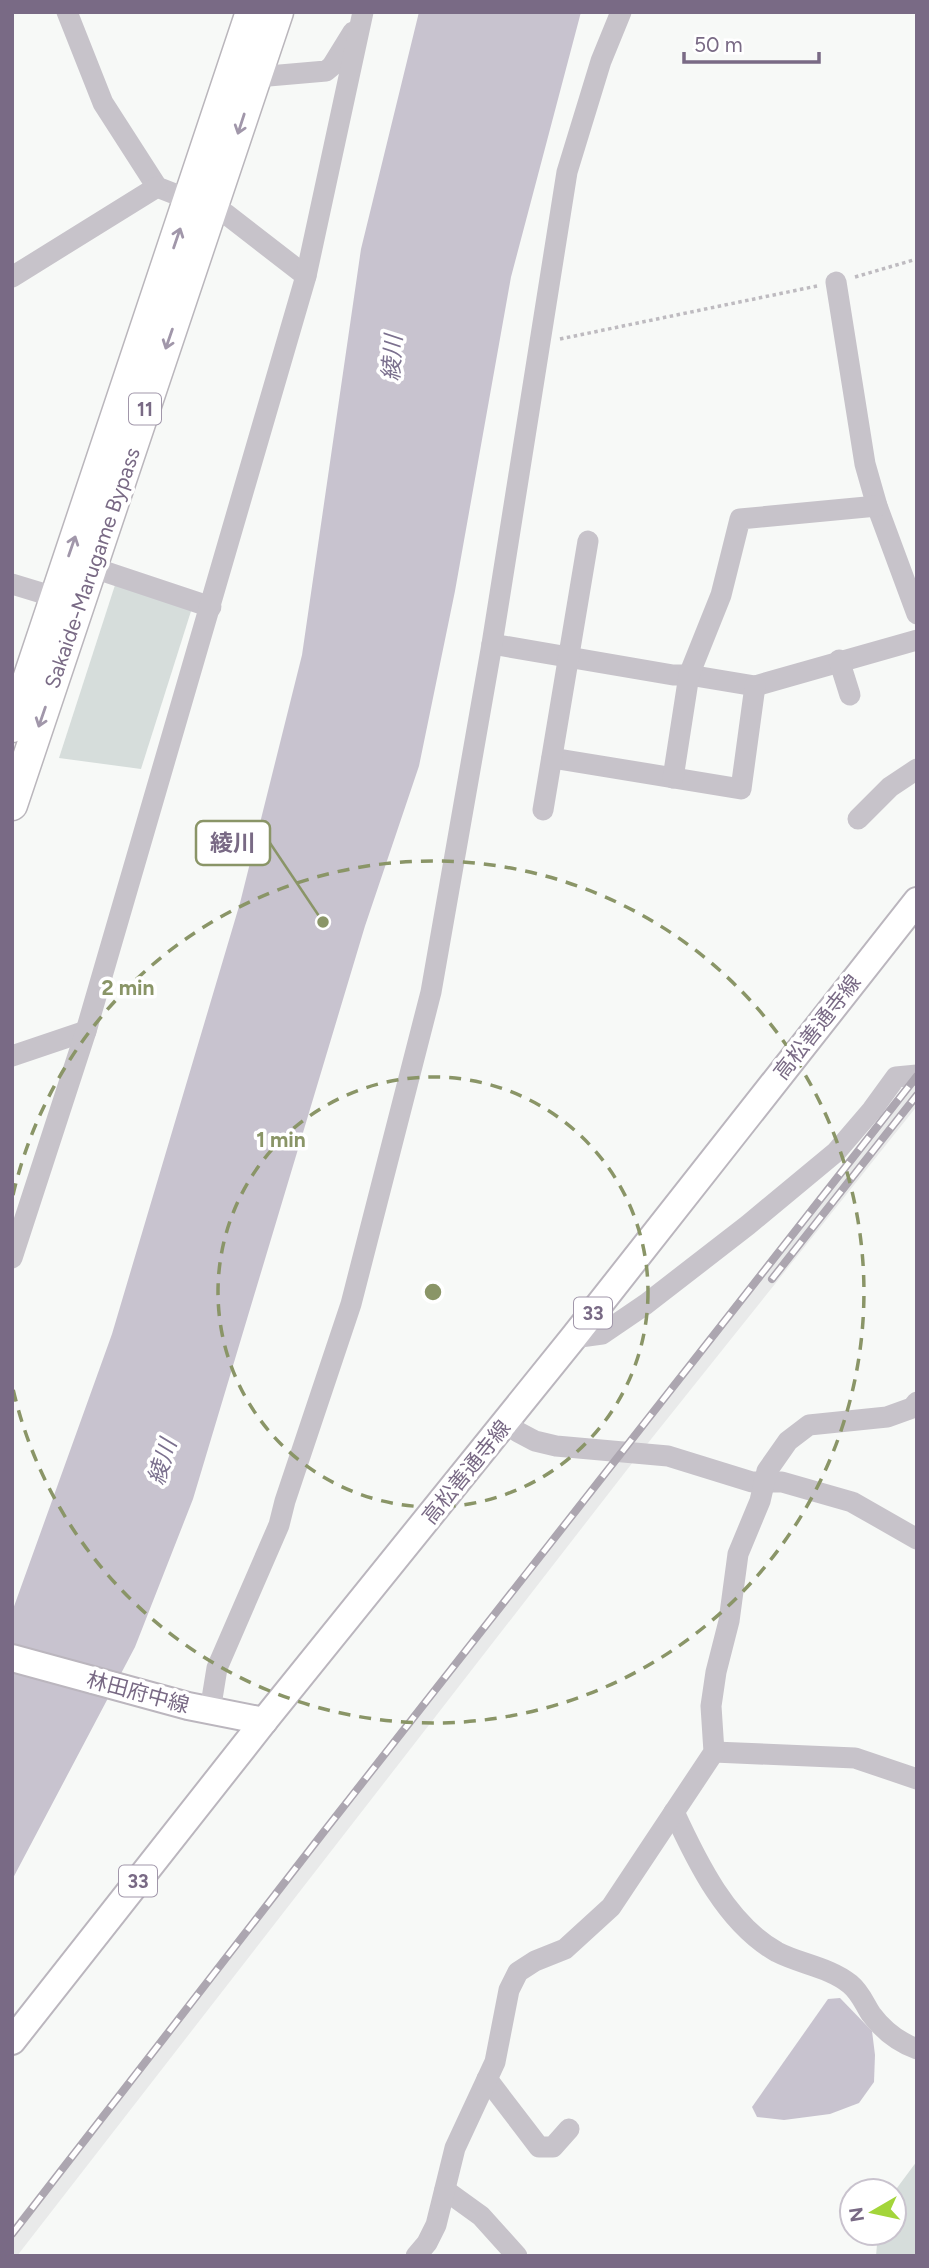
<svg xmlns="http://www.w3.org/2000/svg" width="929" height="2268" font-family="Figtree,'Noto Sans JP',sans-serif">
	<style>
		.built { fill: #e9eaea }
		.green { fill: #d6dddb }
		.water { fill: #c8c3cf }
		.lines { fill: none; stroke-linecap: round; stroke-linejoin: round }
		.major-casing { stroke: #bbb6be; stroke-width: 30 }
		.highway-casing { stroke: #bab6bc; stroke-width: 33 }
		.path { stroke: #bebbc0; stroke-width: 3.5; stroke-dasharray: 3.5 3.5; stroke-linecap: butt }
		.minor { stroke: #c7c3ca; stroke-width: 21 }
		.major { stroke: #fff; stroke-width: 26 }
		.highway { stroke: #fff; stroke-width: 30 }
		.rail-casing { stroke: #aca6b0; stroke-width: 8 }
		.rail { stroke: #fff; stroke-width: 5; stroke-dasharray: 16; stroke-linecap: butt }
		.oneway { stroke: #a197aa }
		.ring { fill: none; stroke: #8a9567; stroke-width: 3.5; stroke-dasharray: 12 9 }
		.labels { text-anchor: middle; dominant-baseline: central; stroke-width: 7; stroke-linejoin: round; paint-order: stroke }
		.shield { fill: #fff; stroke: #a197aa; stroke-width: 2 }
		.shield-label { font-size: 19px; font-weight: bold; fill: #796a85 }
		.street-label { font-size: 21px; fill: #796a85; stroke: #fff }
		.water-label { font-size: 23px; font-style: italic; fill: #7b708e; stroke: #fff }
		.centre { fill: #8a9567; stroke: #fff; stroke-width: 3.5 }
		.ring-label { font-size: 21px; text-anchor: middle; font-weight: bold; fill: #8a9567; stroke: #fff; stroke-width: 7; stroke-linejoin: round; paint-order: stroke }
		.leader { fill: none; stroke: #8a9567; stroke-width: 2.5 }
		.callout-dot { fill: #8a9567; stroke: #fff; stroke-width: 2.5 }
		.callout { fill: #fff; stroke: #8a9567; stroke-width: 2.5 }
		.callout-label { font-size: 23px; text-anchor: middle; font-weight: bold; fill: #796a85 }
	</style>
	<rect width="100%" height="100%" fill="#f7f9f7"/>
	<polygon class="built" points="917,1069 917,1106 640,1453 17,2256 12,2256 12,2227"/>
	<g class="green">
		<polygon points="116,582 192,608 141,769 59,758"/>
		<polygon points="917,2161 917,2256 876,2256 878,2233 894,2233 894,2192"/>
	</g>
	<g class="water">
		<polygon points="419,12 581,12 511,277 455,591 419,766 365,926 193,1499 135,1647 12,1880 12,1612 112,1334 240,903 302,655 361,249"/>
		<polygon points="840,1998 872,2031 875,2055 874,2082 859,2103 830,2114 784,2120 757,2117 752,2107 828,1999"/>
	</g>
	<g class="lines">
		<defs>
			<g id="major">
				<polyline points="12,1658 188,1706 264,1721"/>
				<polyline points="12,2041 264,1721 573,1338 917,901"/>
			</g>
			<g id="highway">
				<polyline points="12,727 251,12"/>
				<polyline points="12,805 278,12"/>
			</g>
		</defs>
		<use href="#major" class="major-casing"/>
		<use href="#highway" class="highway-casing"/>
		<g class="path">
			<polyline points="855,277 917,259"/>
			<polyline points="560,339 817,286"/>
		</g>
		<g class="minor">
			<polyline points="67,12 103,103 157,187 226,214 306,276"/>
			<polyline points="257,77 326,71 332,66 353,32"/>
			<polyline points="12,277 157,187"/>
			<polyline points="836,282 865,464 877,506 917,614"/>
			<polyline points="91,567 211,607"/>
			<polyline points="12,584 68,601"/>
			<polyline points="492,644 673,675 689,675 755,686 917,640"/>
			<polyline points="839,660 850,695"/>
			<polyline points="552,758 741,789 755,686"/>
			<polyline points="673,778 689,675 721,595 740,519 877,506"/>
			<polyline points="543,810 588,541"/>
			<polyline points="858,819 890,787 917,769"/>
			<polyline points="12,1056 86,1031"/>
			<polyline points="12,1258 86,1031 306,276 363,12"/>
			<polyline points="573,1338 602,1334 646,1304 748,1225 836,1152 872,1110 896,1077 917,1075"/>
			<polyline points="506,1421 518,1432 535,1441 556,1446 668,1456 752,1482 782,1482 852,1502 917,1539"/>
			<polyline points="210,1711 217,1668 279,1525 285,1501 351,1304 431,992 492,644 567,172 601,61 621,12"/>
			<polyline points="714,1752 855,1758 917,1779"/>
			<path d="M674,1812C697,1862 727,1924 777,1952C800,1964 829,1967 850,1984C860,1992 864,2003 871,2014C883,2030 898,2042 917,2049"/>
			<polyline points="487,2079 539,2147 553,2147 569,2129"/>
			<polyline points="445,2190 481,2216 517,2256"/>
			<polyline points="416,2256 427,2243 436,2225 455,2148 495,2062 509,1990 518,1972 535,1961 565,1949 611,1907 714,1752 711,1706 716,1672 729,1621 738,1554 760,1501 767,1471 788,1441 809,1425 887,1417 912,1408 917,1402"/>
		</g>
		<use href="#major" class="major"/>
		<use href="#highway" class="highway"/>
		<defs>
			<g id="rail">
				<polyline points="772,1279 917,1095"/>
				<polyline points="12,2234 326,1829 917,1076"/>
			</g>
		</defs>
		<use href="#rail" class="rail-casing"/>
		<use href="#rail" class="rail"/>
	</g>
	<defs><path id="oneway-shaft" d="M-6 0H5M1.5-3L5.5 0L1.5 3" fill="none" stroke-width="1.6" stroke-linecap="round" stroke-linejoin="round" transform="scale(1.75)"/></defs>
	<g class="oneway">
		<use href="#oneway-shaft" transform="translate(241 124) rotate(108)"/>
		<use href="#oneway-shaft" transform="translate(177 238) rotate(-71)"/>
		<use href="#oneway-shaft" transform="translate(169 339) rotate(109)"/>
		<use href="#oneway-shaft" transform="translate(72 546) rotate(-71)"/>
		<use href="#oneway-shaft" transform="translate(42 717) rotate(109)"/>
	</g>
	<g class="ring">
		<circle cx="433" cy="1292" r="215"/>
		<path d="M13 1195A431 431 0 1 1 13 1389"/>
	</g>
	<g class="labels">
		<g class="shield">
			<rect x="129" y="393.5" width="32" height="31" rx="5"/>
			<rect x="574" y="1297.5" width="38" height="31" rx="5"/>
			<rect x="119" y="1865.5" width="38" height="31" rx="5"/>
		</g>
		<g class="shield-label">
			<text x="145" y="409">11</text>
			<text x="593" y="1313">33</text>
			<text x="138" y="1881">33</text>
		</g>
		<g class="street-label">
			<text transform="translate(92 568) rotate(-71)">Sakaide-Marugame Bypass</text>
			<text transform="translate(817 1027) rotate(-52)">高松善通寺線</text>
			<text transform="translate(466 1472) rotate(-51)">高松善通寺線</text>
			<text transform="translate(138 1692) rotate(15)">林田府中線</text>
		</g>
		<g class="water-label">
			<text transform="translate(392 358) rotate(-86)">綾川</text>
			<text transform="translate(162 1462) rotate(-73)">綾川</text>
		</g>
	</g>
	<circle cx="433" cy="1292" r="10" class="centre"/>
	<g class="ring-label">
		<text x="128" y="995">2 min</text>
		<text x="281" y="1147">1 min</text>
	</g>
	<path class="leader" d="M323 922L270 843"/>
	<circle class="callout-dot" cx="323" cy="922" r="7"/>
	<rect class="callout" x="196" y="821" width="74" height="44" rx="7"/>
	<g class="callout-label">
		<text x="233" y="851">綾川</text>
	</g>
	<rect width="929" height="2268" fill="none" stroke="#796a85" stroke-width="28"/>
	<g transform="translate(873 2212) rotate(261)"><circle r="33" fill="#ffffff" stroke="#c9c3ce" stroke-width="2"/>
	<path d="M0-5L12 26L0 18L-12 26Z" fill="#a3d53a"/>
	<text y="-10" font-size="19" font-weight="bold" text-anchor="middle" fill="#796a85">N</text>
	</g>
	<path d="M684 52v10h135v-10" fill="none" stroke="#796a85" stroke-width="3.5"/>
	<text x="694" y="52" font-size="21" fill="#796a85" stroke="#ffffff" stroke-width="5" paint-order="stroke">50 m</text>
</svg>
